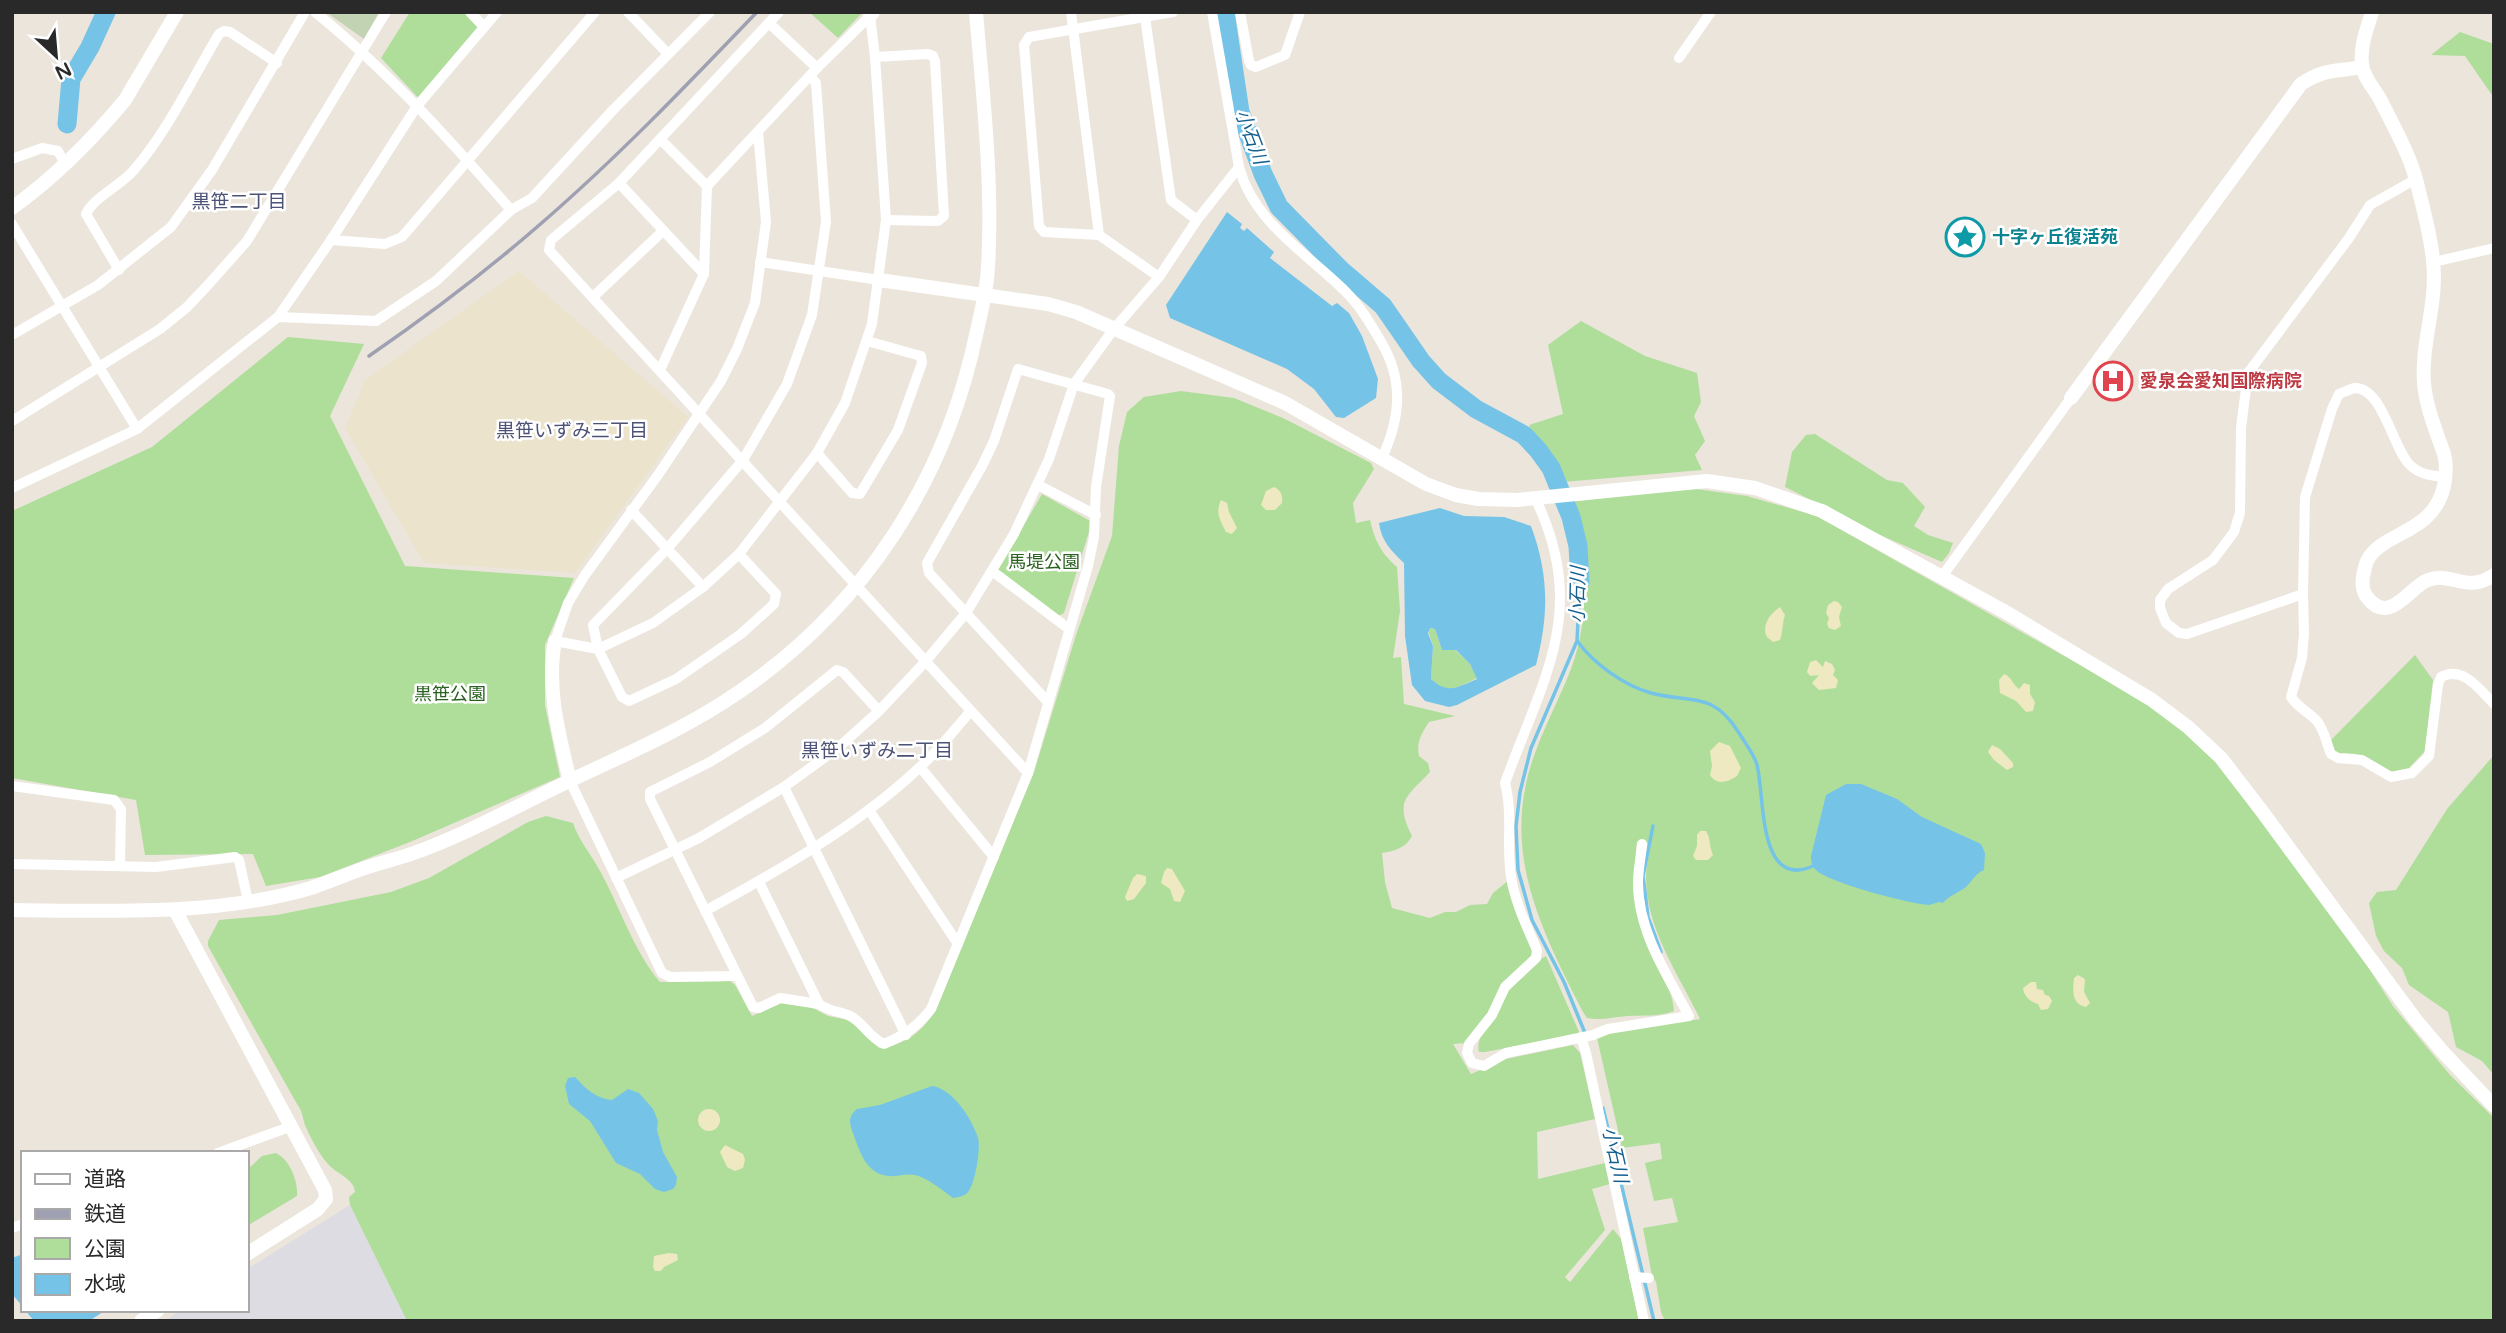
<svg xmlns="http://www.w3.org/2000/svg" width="2506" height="1333" font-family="'Varela Round','Noto Sans JP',sans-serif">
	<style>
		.industrial { fill: #dedce3 }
		.education { fill: #ebe3cc }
		.green { fill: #afde9b }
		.sand { fill: #eee9c0 }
		.cemetery { fill: #c2d3b4 }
		.water { fill: #75c3e7; fill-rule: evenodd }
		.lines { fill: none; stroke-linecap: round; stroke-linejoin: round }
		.stream { stroke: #75c3e7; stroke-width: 3.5 }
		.river { stroke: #75c3e7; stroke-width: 19 }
		.minor { stroke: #fff; stroke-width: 10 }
		.tertiary { stroke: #fff; stroke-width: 14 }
		.rail { stroke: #9fa1b2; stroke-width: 3.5 }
		.labels { text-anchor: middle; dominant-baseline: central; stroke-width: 5; stroke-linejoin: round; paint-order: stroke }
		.culture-label { font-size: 18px; font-weight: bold; fill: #0d838f; stroke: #fff; text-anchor: start }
		.health-label { font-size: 18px; font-weight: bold; fill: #be3a42; stroke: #fff; text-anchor: start }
		.park-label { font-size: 18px; fill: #29611e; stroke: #fff }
		.water-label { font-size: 19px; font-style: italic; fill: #156191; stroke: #fff }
		.neighbourhood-label { font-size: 19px; fill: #4d5277; stroke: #fff }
	</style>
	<rect width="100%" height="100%" fill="#ebe5dc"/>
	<polygon class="industrial" points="350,1205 407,1321 164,1321 181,1310 247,1310 247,1269"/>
	<polygon class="education" points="519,271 688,417 575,573 424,563 345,428 365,380"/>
	<g class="green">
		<polygon points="410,12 468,12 484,27 424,104 381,58"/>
		<polygon points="809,12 863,12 838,38"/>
		<polygon points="2460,32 2494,44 2494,98 2465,56 2431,55"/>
		<polygon points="1581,321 1645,356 1697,373 1701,402 1694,416 1705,441 1695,455 1702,470 1563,482 1536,441 1529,425 1563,414 1548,345"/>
		<polygon points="288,337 364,344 330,416 405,566 574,578 545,645 545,705 560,777 410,842 320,877 266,886 253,854 145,855 136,800 12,778 12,511 152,447"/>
		<path d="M1181,391L1234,398L1283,418L1371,463L1374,469L1353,503L1356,523L1370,520C1375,541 1381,553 1397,567L1400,611L1393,658L1401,657L1404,704L1455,716L1429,722C1422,733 1416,742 1419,756L1428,763L1430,772C1407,797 1394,800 1412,836C1406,848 1394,851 1382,853L1385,882L1392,908L1430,918L1445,912H1456L1470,905L1487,904L1493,893L1509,880L1534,947L1533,957L1467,1043L1453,1044L1471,1074L1506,1059L1573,1045L1580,1053L1595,1119L1537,1132L1538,1179L1605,1163L1610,1184L1592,1189L1605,1230L1565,1277L1570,1282L1613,1229L1621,1239L1639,1321H407L350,1205L349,1197L355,1192C354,1178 336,1174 328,1164C319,1154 310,1137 305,1125C302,1116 303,1112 297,1104L208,946V941L219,920L277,915L391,892L429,878L528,822L546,816L573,823C579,841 591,854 600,871C620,907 633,950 660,982L730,981L735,985L752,1016L782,1003L811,1007L828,1016L849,1020L879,1048C908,1044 920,1033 936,1010L1034,772L1076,635L1112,536L1119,446L1127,412L1144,397Z"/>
		<polygon points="1815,434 1887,480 1903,483 1925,507 1914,526 1928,535 1953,543 1949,553 1942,562 1880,535 1785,487 1792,452 1806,435"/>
		<path d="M1689,488L1747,496L1817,516L2154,707L2213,755L2357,950L2393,1006L2450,1075L2492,1116L2494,1120V1321H1665L1661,1312L1656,1282L1652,1276L1643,1228L1678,1222L1672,1198L1654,1201L1645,1163L1662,1159L1660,1143L1622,1148L1597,1038L1609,1033L1700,1019C1678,973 1646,929 1646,877C1646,866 1649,855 1650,844L1637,842C1632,886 1632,914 1651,955C1660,974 1673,990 1674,1011C1658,1017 1644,1015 1627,1016C1613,1017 1601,1021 1587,1018L1583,1012C1548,943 1509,870 1525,789C1533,746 1555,710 1571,669C1591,615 1587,556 1570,502Z"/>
		<polygon points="1042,494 1092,522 1064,613 1058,616 997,572"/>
		<path d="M1430,628L1435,629L1442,650H1455L1470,664L1477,678C1457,687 1449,696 1431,679L1433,646L1428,630Z"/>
		<path d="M2415,655L2433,680L2425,751L2409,768L2391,772C2374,762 2360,750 2339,754L2333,750L2331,740Z"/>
		<polygon points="2494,755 2494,1075 2482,1061 2456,1047 2448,1012 2409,985 2402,968 2384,951 2376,936 2369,903 2377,892 2396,890 2447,809"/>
		<path d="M1546,956L1580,1034L1485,1052H1479C1472,1029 1525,966 1546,956Z"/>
		<path d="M276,1153C290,1160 298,1181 297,1196L247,1226V1170L262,1156Z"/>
	</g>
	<g class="sand">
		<path d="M1274,487C1281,490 1283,496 1282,503L1275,510H1266L1261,505L1266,491Z"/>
		<path d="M1221,500L1227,503L1229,512L1237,528L1232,534L1226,532C1220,520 1215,513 1221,500Z"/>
		<polygon points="1834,601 1838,602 1842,607 1839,617 1841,626 1835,630 1829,628 1827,624 1829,618 1826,613 1828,605"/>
		<path d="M1780,607L1785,615C1782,624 1783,632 1780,640L1773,642L1767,637C1761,625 1770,614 1780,607Z"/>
		<polygon points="1816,660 1823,667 1825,661 1832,664 1835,670 1833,675 1838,680 1836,688 1819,690 1812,683 1819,675 1810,676 1807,672 1810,662"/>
		<path d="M2004,674C2011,676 2013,685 2019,689L2024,683L2030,685V694L2035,702L2033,711L2026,712L2016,701L2000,693L1999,680Z"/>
		<path d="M1719,742L1730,746L1741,768L1737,776C1728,782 1717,786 1710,775L1712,766L1710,751Z"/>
		<polygon points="1992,745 2000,749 2013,763 2013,767 2007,770 1994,760 1988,752"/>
		<path d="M1700,831H1706C1711,839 1709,846 1713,855L1708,860H1696L1693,856L1697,846V835Z"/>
		<polygon points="1167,868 1172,869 1185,891 1180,902 1174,901 1170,889 1161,883 1164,872"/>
		<polygon points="1137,874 1146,876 1146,883 1134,899 1127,901 1125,897 1133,878"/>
		<path d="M2078,975L2085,979L2084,992L2090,1003L2086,1007C2071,1004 2073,990 2074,978Z"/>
		<path d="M2031,982H2036L2037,989L2043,990L2045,995L2049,996L2052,1001L2048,1009L2041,1010L2038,1004C2031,1002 2024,997 2023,988Z"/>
		<circle cx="709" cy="1120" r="11"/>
		<polygon points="725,1145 743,1154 745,1160 743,1168 735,1171 727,1167 720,1152"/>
		<polygon points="669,1253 677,1254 678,1260 664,1267 661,1271 655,1271 653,1267 654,1256"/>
	</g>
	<polygon class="cemetery" points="326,12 379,12 364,39"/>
	<g class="water">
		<polygon points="1227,212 1242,224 1240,228 1244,231 1247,228 1274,252 1270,258 1332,306 1337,303 1349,313 1362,336 1378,379 1376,398 1344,418 1336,417 1314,389 1287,369 1170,318 1166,305"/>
		<path d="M1440,508L1464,516L1504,517L1531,526C1549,575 1549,614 1536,665L1457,705L1449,707L1425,701L1412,685L1405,636L1404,563C1391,551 1381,540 1379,523ZM1430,628L1435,629L1442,650H1456L1470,664L1477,679C1457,687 1449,695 1431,679L1433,646L1428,633Z"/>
		<path d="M1846,784H1861L1897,799L1922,817L1981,844L1985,853L1984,870C1975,874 1973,880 1967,886C1959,893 1949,895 1943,903L1939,902L1929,905C1910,904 1831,883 1817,871C1812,867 1811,862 1811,856L1826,795Z"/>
		<path d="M575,1077C586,1089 595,1098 612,1100L628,1089L639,1093L653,1109L658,1121L657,1130L663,1152L677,1177L676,1185L673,1189L664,1192L655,1189L640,1174L616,1163L590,1121L569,1104L565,1086L568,1078Z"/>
		<path d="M932,1086C953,1089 972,1119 978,1138C981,1148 975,1185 968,1192C963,1197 959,1197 953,1198C942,1190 928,1178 915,1175C907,1173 897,1177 888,1176C866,1174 859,1150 853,1133C849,1123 848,1116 857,1109L880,1105Z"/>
		<polygon points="23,1254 23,1307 12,1294 12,1258"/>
		<polygon points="25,1310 106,1310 89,1321 34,1321"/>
	</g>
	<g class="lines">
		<g class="stream">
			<polyline points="1580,582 1577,641 1531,748 1520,792 1516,826 1518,870 1532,920 1564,982 1585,1033"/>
			<path d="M1578,642C1594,664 1625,686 1651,693C1692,704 1712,690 1739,733C1745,743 1754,754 1757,765C1765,795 1757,891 1813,866"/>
			<polyline points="1653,826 1643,876 1648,917 1661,952"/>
			<polyline points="1603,1108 1654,1321"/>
		</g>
		<g class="river">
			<polyline points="1225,12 1240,112 1263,174 1279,207 1341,270 1383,306 1421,361 1439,381 1476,409 1524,435 1538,450 1551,468 1571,517 1578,546 1580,582"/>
			<polyline points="67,124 71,79 90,47 106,12"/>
		</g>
		<g class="minor">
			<path d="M315,12C388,71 450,140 511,210"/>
			<polyline points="470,12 484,27"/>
			<polyline points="628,12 668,54"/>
			<polyline points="779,12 619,183 551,240 549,250 1028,773"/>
			<polyline points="1071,12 1099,235"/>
			<path d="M1212,12L1239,167C1254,223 1307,253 1346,292C1360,306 1370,323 1380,340C1404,379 1401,417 1382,458"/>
			<polyline points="1240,12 1249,61 1251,65 1256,67 1285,55 1300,12"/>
			<polyline points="1145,17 1171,200 1197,220"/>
			<polyline points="769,23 817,68"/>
			<polyline points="875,57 928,54 933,56 935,61 944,216 938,221 886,220"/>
			<polyline points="1679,58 1711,12"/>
			<polyline points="758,132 766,222 755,303 737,349 721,381 658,475 585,575 568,603 555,641 598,649 653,623 703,587 739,554 817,453 845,403 872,324 886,220 875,57 870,16"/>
			<polyline points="12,159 42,148 58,151 65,164"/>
			<polyline points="619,183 704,274"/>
			<polyline points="707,186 817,68 870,16"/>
			<polyline points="12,224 137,429"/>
			<polyline points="331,240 385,244 402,237 595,12"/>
			<polyline points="760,262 879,280"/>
			<polyline points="2434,262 2494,248"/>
			<path d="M119,270L86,214C93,198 121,185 133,171C168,131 192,79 219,34L224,31L230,32L277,63"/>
			<polyline points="1159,277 1099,235 1044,232 1039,226 1024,45 1029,37 1173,12"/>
			<polyline points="593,297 663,231"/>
			<polyline points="278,317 376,321 436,281 511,210 532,198 613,110 710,12"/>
			<polyline points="12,335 98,285 171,227 212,170 305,12"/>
			<polyline points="660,370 704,274 707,186 660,139"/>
			<polyline points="12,421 160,329 186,308 207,286 247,241 386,12"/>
			<polyline points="817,453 852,493 860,494 898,430 922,363 921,356 867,341"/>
			<path d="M2446,477C2433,476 2420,475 2410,465C2393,449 2383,388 2355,388C2350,389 2344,392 2339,394L2332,409L2305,497L2303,594L2304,633L2302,658L2291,697C2298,708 2309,712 2317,721C2325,731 2326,743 2331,754L2338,758L2362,760L2391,777L2412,773L2429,756L2438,685L2441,677C2463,665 2480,690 2494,704"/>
			<polyline points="1038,485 1096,515"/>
			<polyline points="12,488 137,429 278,317 331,240 417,106 497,12"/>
			<path d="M1535,498C1590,610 1543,678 1505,783C1513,813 1506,845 1511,877C1515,902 1527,927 1537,950L1536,958L1505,987L1492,1015L1469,1044L1467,1053L1472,1063L1484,1066L1506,1053L1593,1035L1608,1029L1689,1016C1667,975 1638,931 1638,883C1638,870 1641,857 1642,844"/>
			<polyline points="631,510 703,587"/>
			<polyline points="739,554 776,594 774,604 741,634 676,679 629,701 622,697 598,649 593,625 667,549 743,460 787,384 812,315 826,222 816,83 810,76"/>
			<polyline points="992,571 1069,629"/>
			<polyline points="1941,578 2071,398"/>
			<polyline points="2303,594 2187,634 2179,633 2166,623 2160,608 2160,600 2168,589 2213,560 2234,532 2240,513 2241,428 2248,373 2349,238 2370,205 2416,179"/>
			<polyline points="920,767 994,857"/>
			<polyline points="570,781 662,973 670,977 737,976"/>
			<polyline points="12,786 114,800 121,809 120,865"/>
			<polyline points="784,787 906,1035"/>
			<polyline points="869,810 958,944"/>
			<polyline points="12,864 156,867 235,857 239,860 248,901"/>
			<polyline points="616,878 699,838 784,787 839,747 879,711 924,663 966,613 1014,534 1049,459 1074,384 1113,330 1159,277 1197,220 1239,167"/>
			<path d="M759,882L819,1004C831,1013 843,1011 852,1017C865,1025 869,1037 884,1044C905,1035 917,1027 931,1009L1028,773L1088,566L1094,537L1096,487L1110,396L1108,394L1018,369L994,441L982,466L927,563L929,573L1047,701"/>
			<path d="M705,911C780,870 857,826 919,768C938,751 954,730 970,712"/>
			<polyline points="819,1004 780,998 759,1008 753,1007 650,799 650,792 710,762 765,728 837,670 843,672 879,711"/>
			<polyline points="1581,1037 1586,1053 1644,1321"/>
			<polyline points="218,1153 292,1126"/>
			<polyline points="12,1228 23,1224"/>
			<polyline points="1634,1277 1649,1278"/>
		</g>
		<g class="tertiary">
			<path d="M2372,12C2367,29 2360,45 2362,64C2363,78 2375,89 2381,101C2394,127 2410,155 2417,183C2423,209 2431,235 2433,261C2438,302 2421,342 2424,383C2426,407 2436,431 2444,454C2447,464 2446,475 2444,486C2433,535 2382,531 2367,561C2365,566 2364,572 2363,577C2362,584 2362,591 2367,597C2389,627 2409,587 2428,580C2452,571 2466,594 2494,575"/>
			<polyline points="870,16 873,12"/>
			<path d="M12,208C55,177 91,141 125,100L177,12"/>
			<polyline points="879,280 1048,304 1076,312 1285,403 1426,484 1456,495 1478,499 1517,500 1707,481 1755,488 1822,511 2009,614 2152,700 2188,727 2221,758 2261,810 2415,1019 2442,1051 2494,1106"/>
			<path d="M2071,398L2301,84C2325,68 2336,72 2362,67"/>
			<path d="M555,641C546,688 559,735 570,781"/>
			<path d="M12,910C111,911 215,916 311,888C329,882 345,875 362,869C379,863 397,859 414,853C464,835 513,808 561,785C621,756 684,730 739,692C863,607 945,482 976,335C981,312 987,290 988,267C993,182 983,96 976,12"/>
			<polyline points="175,910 325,1190 326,1199 318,1209 247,1254"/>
			<polyline points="141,1321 158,1310"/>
		</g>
		<path class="rail" d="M369,356C427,316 484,273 537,227C615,160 686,86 757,12"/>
	</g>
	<defs>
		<symbol id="sight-ring" viewBox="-11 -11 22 22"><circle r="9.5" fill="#fff" stroke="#0f9aa8" stroke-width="1.5"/><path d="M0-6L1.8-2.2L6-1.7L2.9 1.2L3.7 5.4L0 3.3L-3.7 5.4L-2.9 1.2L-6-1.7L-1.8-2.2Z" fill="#0f9aa8"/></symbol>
		<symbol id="hospital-ring" viewBox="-11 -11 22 22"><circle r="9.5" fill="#fff" stroke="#e0444e" stroke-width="1.5"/><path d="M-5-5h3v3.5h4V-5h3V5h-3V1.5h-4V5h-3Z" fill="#e0444e"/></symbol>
	</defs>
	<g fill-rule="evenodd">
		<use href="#sight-ring" x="1943" y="215" width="44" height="44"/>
		<use href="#hospital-ring" x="2091" y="359" width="44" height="44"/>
	</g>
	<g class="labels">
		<g class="culture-label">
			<text x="1992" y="237">十字ヶ丘復活苑</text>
		</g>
		<g class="health-label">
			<text x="2140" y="381">愛泉会愛知国際病院</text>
		</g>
		<g class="park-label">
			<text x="1044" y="562">馬堤公園</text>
			<text x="450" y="694">黒笹公園</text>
		</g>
		<g class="water-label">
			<text transform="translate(1251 137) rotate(69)">小石川</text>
			<text transform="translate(1578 595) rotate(-89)">小石川</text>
			<text transform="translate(1615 1155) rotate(77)">小石川</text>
		</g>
		<g class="neighbourhood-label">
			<text x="239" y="202">黒笹二丁目</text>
			<text x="572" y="431">黒笹いずみ三丁目</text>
			<text x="877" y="751">黒笹いずみ二丁目</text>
		</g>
	</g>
	<rect width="2506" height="1333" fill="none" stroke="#292929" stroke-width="28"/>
	<rect x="21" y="1151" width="228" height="161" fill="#ffffff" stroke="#a9a9a9" stroke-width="2"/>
	<rect x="35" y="1174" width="35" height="10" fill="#ffffff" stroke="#a9a9a9" stroke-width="2"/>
	<text x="84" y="1186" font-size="21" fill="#292929">道路</text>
	<rect x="35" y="1209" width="35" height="10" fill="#9fa1b2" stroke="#a9a9a9" stroke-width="2"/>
	<text x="84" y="1221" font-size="21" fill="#292929">鉄道</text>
	<rect x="35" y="1238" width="35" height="21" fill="#afde9b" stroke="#a9a9a9" stroke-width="2"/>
	<text x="84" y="1256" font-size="21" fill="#292929">公園</text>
	<rect x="35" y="1274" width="35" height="21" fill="#75c3e7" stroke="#a9a9a9" stroke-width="2"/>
	<text x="84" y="1291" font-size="21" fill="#292929">水域</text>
	<g transform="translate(56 56) rotate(154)" stroke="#ffffff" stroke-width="5" paint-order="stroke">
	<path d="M0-5L12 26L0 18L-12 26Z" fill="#292929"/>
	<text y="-10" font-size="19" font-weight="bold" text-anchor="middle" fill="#292929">N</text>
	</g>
</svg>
